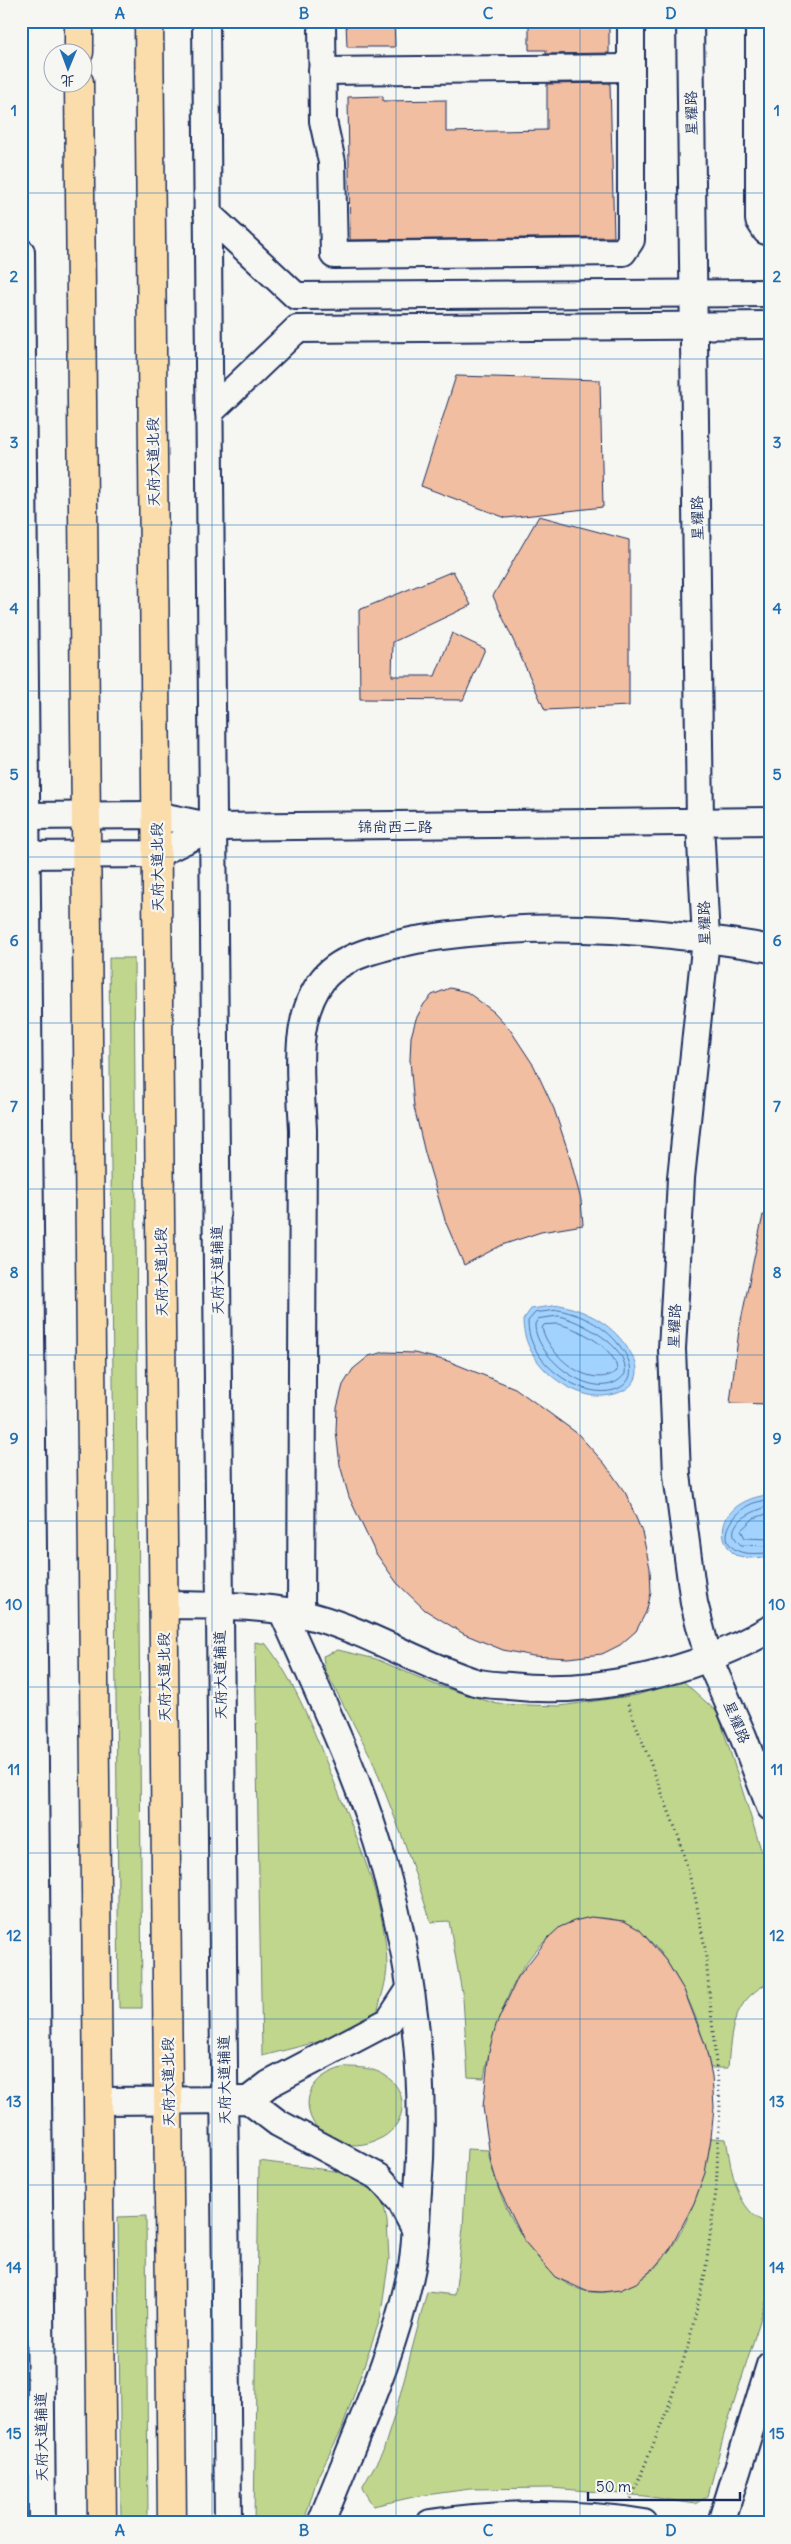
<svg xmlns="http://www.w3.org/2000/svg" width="791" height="2544" font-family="Delius,'LXGW WenKai TC',sans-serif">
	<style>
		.green { fill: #c0d68c; stroke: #6e8275 }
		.water { fill: #a2d3ff; stroke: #6c91bf }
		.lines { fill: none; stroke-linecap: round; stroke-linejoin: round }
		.shore { stroke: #51719e; stroke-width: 1 }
		.building { fill: #f1bea2; stroke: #1b2f5e }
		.minor-casing { stroke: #1b2f5e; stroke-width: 30 }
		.major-casing { stroke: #1b2f5e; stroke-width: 31 }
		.path { stroke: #1b2f5e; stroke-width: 3; stroke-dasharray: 1 4; stroke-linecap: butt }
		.minor { stroke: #f6f6f2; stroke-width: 26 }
		.major { stroke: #faddab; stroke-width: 28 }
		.grid { fill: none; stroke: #1f6fb2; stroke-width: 1; stroke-opacity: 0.55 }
		.labels { text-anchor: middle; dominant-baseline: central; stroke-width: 4.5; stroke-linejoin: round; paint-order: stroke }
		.street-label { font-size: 15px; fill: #1b2f5e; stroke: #f6f6f2 }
		.neatline { fill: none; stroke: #1f6fb2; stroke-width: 2 }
		.grid-label { font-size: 16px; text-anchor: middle; font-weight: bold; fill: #1f6fb2 }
	</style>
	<rect width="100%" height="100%" fill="#f6f6f2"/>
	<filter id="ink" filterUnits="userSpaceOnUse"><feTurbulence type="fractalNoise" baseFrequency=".02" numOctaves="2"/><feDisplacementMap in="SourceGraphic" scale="10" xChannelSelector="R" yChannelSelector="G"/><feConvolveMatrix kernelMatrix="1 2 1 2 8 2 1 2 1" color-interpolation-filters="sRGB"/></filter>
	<g filter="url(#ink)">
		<g class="green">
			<polygon points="109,958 134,958 142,2008 119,2008"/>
			<path d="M255,1642L266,1644C297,1684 314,1732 333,1779C356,1837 386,1902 387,1965C387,1982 380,2000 376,2017L337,2037L262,2056Z"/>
			<path d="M338,1650L376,1659L436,1685L497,1704L560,1706L637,1695L682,1680L718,1713L770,1878V1982C732,2001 731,2030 728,2068H710C703,2033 692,2003 674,1973C657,1946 637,1919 602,1918C528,1915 494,2018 484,2078L468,2077L463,1998L449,1921L431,1922L405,1844L372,1759L325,1670L323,1656Z"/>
			<path d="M346,2067C360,2067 374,2068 386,2076C412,2094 405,2129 377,2140C316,2166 274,2083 346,2067Z"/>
			<path d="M711,2138L726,2139C732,2171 735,2211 770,2225V2289L724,2434L708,2496L695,2504L645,2496L552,2488L470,2489L418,2496L373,2506L362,2488L383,2451L396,2410L427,2292L455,2295L463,2228L467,2149L488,2150C494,2185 510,2222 532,2250C550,2275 574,2296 607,2292C674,2283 701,2194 711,2138Z"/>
			<polygon points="259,2161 335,2171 361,2182 383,2201 387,2221 389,2259 380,2319 342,2429 318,2476 305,2518 296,2523 254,2523"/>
			<polygon points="146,2216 148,2523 121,2523 118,2217"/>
		</g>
		<g class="water">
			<path d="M560,1305C587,1311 610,1323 626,1346C631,1353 637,1362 637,1370C638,1392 606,1399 589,1395C555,1387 523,1356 523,1320L531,1309Z"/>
			<path d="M770,1494V1557L748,1558L735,1555C715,1537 722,1512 746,1501C754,1497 762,1496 770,1494Z"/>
		</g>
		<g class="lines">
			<g class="shore">
				<path d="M559,1310C585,1316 607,1327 622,1349C644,1379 620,1397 590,1390C560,1383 527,1354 528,1321L535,1313Z"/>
				<path d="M559,1316C580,1321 630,1346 625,1374C599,1408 534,1358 535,1324L538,1319Z"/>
				<path d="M558,1324C578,1328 617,1348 617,1371C590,1391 549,1356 542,1328L544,1325Z"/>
				<path d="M770,1499C763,1501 753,1502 747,1506C733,1515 715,1540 738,1551C747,1555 760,1553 770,1553"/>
				<path d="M770,1506C755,1510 718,1525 741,1545L770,1546"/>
				<polyline points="770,1513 754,1518 741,1530 745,1538 770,1539"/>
			</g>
		</g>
		<g class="building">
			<polygon points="346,21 394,21 395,47 347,47"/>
			<polygon points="529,21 609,21 609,53 546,54 546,50 529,50"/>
			<polygon points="610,83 614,237 350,240 348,97 383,96 383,101 446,100 446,132 547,130 547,84"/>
			<polygon points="456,376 600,380 603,507 506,518 421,486"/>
			<polygon points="539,516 629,540 629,706 545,710 493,596"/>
			<polygon points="453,571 471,605 393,642 392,676 435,676 452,633 485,649 463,700 360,699 359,610"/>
			<polygon points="450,988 467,992 494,1012 509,1028 534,1066 554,1109 569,1154 581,1200 583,1225 541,1232 502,1245 464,1265 446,1223 425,1153 414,1107 410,1060 411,1037 416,1019 424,1004 432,995"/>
			<polygon points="763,1215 770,1216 770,1404 730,1403 739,1330"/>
			<polygon points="385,1352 414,1353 448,1361 515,1388 578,1434 605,1464 626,1494 642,1532 650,1568 651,1593 646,1612 636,1631 620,1645 602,1654 568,1658 533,1656 503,1650 464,1634 425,1610 397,1583 375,1552 349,1497 340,1465 336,1431 337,1408 343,1385 353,1369 369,1356"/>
			<polygon points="591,1917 624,1921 640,1930 667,1962 684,1990 705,2044 712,2076 714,2107 711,2138 705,2173 694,2203 670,2249 653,2269 636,2283 620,2290 602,2292 586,2291 555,2277 525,2242 499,2189 491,2163 483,2107 489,2051 496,2025 518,1977 548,1938 560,1927 574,1921"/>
		</g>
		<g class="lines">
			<defs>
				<g id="minor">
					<polyline points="206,21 228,2523"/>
					<polyline points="322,21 323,121 332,162 334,255 623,252 631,240 631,21"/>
					<polyline points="690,21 700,823 706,939 681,1178 677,1260 672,1349 677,1475 694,1603 708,1657 743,1736 770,1807"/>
					<polyline points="759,21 759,220 766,231 770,232"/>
					<polyline points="322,71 631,68"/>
					<polyline points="207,213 296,296 770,293"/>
					<polyline points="21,252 42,2523"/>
					<polyline points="209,413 297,329 770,325"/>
					<polyline points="21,816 156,815 213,827 770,821"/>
					<polyline points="21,855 157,854 213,827"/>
					<path d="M164,1605C211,1606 268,1604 314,1617C369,1632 421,1665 475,1682C485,1685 498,1685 509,1686C595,1696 695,1672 770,1629"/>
					<path d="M283,1613C319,1695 360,1778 384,1865C413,1970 427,2082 418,2191C416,2216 416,2242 412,2267C394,2356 354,2438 321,2523"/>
					<path d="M301,1615L303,1130C301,1082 291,1020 323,979C342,955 387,946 416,940C501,925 586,926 672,935C705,939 738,942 770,949"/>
					<polyline points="248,2100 269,2084 389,2021 410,1989"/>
					<polyline points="98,2101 248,2100 278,2123 379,2177 401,2202 415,2229"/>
					<path d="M430,2523C501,2513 573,2512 644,2523"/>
					<polyline points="721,2523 770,2365"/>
				</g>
				<g id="major">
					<polyline points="79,21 79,52"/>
					<polyline points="149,21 172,2523"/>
					<polyline points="79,82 102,2523"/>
				</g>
			</defs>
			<use href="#minor" class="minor-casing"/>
			<use href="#major" class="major-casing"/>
			<polyline class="path" points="628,1704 679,1838 695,1896 705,1948 720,2105 716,2191 705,2274 688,2346 668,2408 631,2499"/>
			<use href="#minor" class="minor"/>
			<use href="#major" class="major"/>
		</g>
	</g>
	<path class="grid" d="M212,21V2523M396,21V2523M580,21V2523M21,193H770M21,359H770M21,525H770M21,691H770M21,857H770M21,1023H770M21,1189H770M21,1355H770M21,1521H770M21,1687H770M21,1853H770M21,2019H770M21,2185H770M21,2351H770"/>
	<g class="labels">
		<g class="street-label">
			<text transform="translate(691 113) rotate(-91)">星耀路</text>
			<text transform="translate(153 462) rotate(-91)">天府大道北段</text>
			<text transform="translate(697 518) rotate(-91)">星耀路</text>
			<text x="395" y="826">锦尚西二路</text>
			<text transform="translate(157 867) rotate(-91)">天府大道北段</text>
			<text transform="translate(704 923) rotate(-91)">星耀路</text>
			<text transform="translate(217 1270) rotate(-91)">天府大道辅道</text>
			<text transform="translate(161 1272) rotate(-91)">天府大道北段</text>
			<text transform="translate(674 1326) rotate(-88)">星耀路</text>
			<text transform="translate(220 1675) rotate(-91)">天府大道辅道</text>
			<text transform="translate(164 1677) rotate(-91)">天府大道北段</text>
			<text transform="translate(737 1722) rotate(67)">星耀路</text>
			<text transform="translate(224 2080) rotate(-91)">天府大道辅道</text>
			<text transform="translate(168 2082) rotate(-91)">天府大道北段</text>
			<text transform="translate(41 2437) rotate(-91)">天府大道辅道</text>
		</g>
	</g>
	<rect width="791" height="2544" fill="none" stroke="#f6f6f2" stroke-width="55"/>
	<g transform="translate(68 68) rotate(181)"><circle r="24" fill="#f6f6f2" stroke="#9ea6b7"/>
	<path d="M0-4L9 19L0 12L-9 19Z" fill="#1f6fb2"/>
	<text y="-8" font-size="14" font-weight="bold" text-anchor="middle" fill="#1b2f5e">北</text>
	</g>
	<path d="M588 2492v8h152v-8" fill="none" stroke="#1b2f5e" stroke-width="2.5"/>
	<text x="596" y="2492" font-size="15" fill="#1b2f5e" stroke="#f6f6f2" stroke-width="4" paint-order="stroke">50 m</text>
	<rect x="28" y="28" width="736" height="2488" class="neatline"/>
	<g class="grid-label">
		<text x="120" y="19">A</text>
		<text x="304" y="19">B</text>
		<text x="488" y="19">C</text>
		<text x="671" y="19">D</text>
		<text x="14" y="116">1</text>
		<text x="777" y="116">1</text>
		<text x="14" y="282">2</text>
		<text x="777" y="282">2</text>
		<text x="14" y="448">3</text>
		<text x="777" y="448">3</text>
		<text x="14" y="614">4</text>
		<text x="777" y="614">4</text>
		<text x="14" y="780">5</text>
		<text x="777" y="780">5</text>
		<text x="14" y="946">6</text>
		<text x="777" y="946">6</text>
		<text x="14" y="1112">7</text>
		<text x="777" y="1112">7</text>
		<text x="14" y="1278">8</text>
		<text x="777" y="1278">8</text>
		<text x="14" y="1444">9</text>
		<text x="777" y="1444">9</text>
		<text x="14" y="1610">10</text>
		<text x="777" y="1610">10</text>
		<text x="14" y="1775">11</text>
		<text x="777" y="1775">11</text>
		<text x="14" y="1941">12</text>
		<text x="777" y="1941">12</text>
		<text x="14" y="2107">13</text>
		<text x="777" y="2107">13</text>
		<text x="14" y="2273">14</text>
		<text x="777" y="2273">14</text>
		<text x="14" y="2439">15</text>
		<text x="777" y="2439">15</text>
		<text x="120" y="2536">A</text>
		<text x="304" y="2536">B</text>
		<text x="488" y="2536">C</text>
		<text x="671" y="2536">D</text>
	</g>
</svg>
